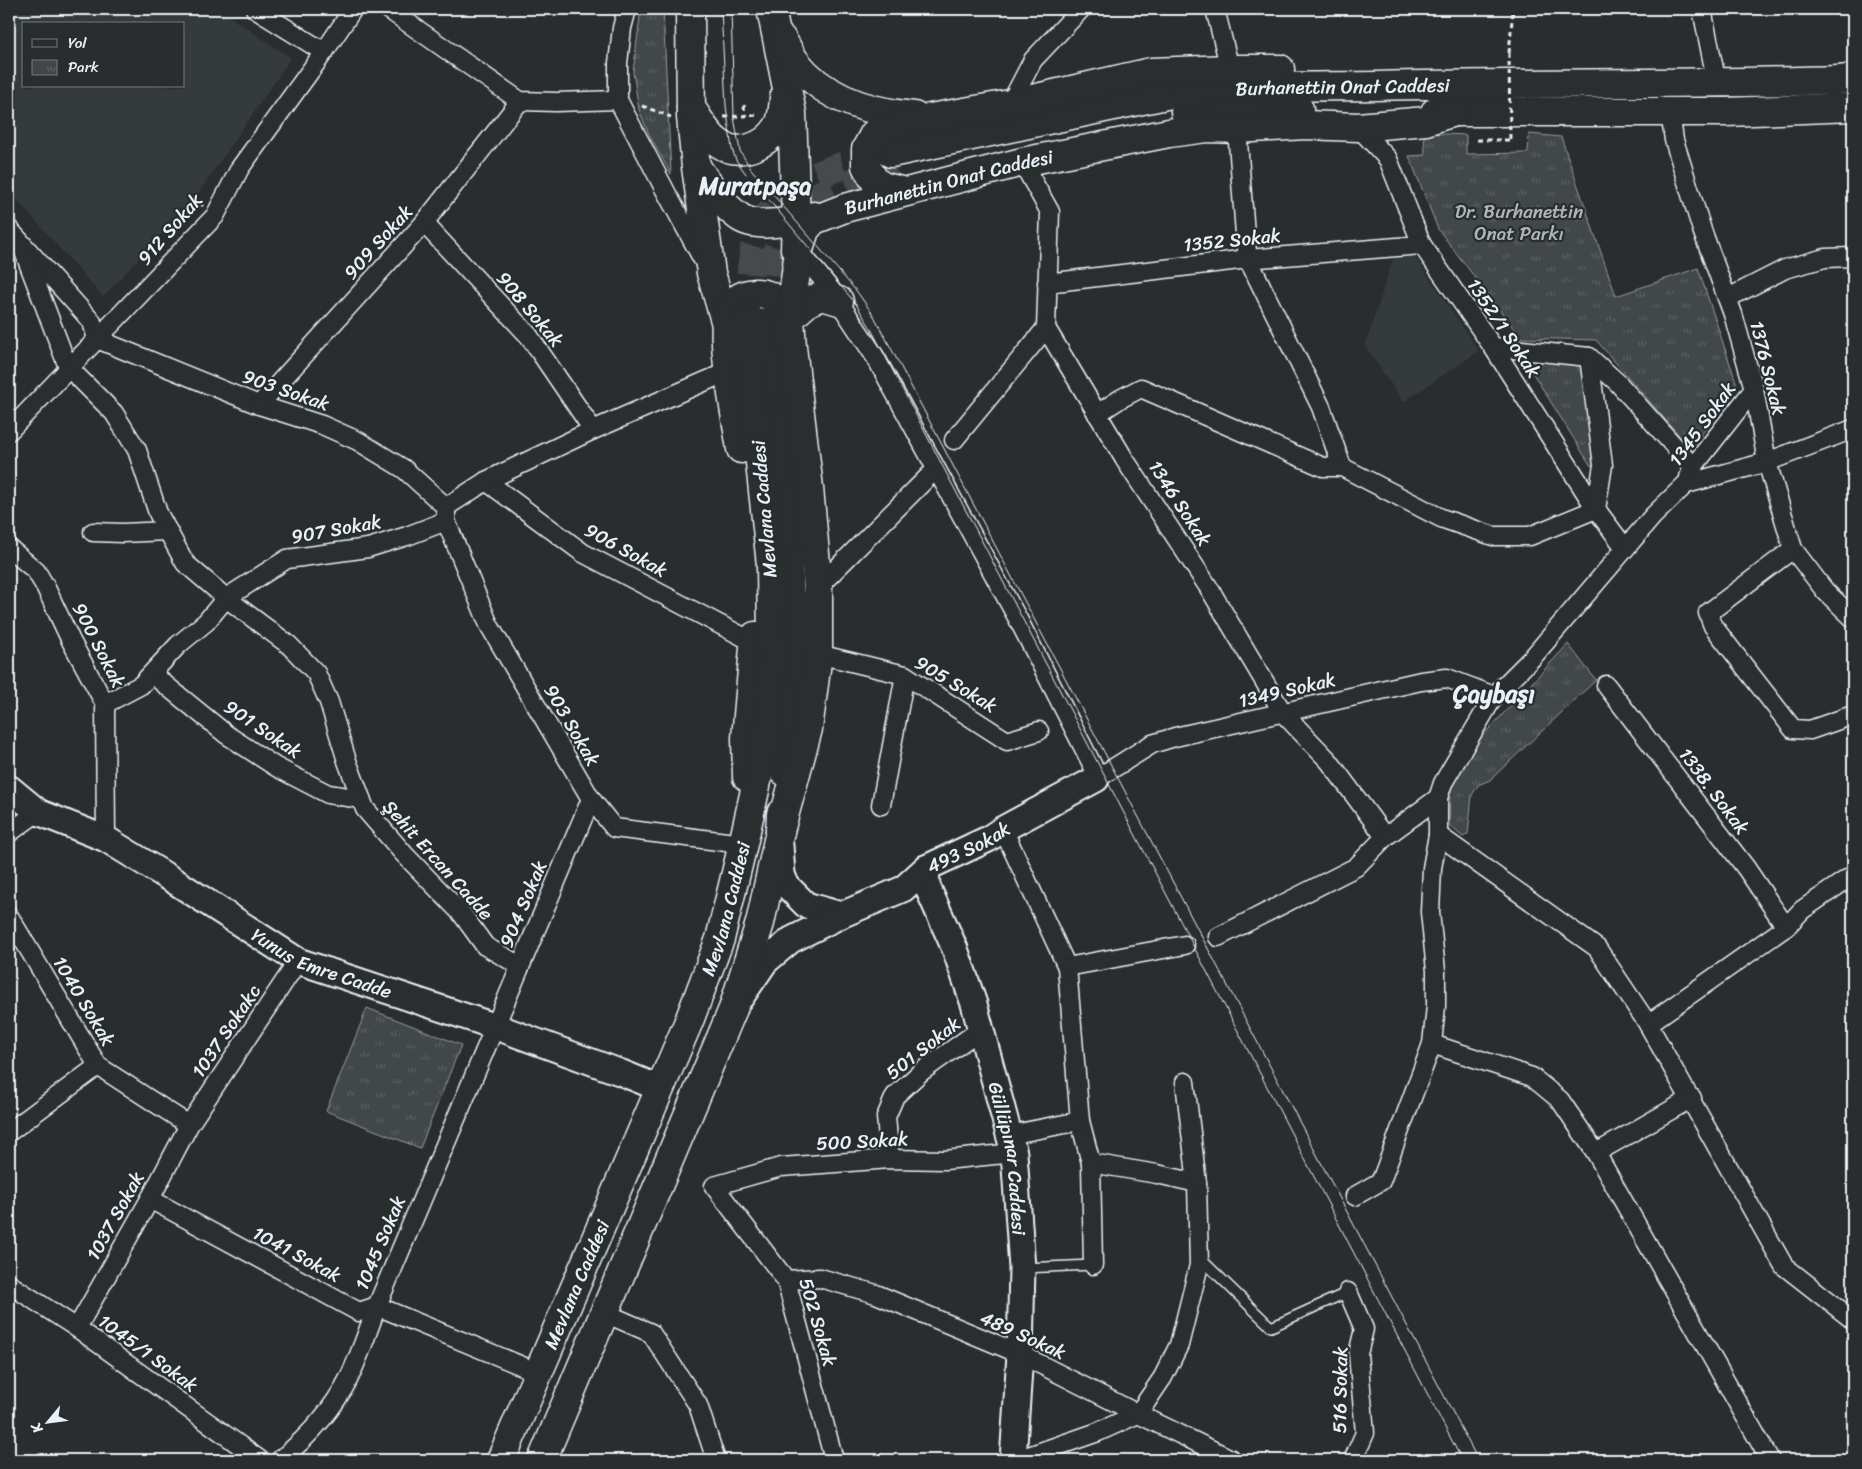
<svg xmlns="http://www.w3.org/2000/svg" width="1862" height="1469" font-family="Sriracha,sans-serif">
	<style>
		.built { fill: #363a3b; fill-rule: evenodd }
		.park { fill: url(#park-tufts); stroke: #959ca0 }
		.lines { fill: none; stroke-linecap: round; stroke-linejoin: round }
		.primary-tunnel { stroke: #464a4c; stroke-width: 28; stroke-dasharray: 28 14; stroke-linecap: butt }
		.lane-casing { stroke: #e8f1f8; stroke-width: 12 }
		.street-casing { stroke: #e8f1f8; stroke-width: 21 }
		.secondary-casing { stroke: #e8f1f8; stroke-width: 29 }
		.primary-casing { stroke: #e8f1f8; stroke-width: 31 }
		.path { stroke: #e8f1f8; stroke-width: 3; stroke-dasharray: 5 4; stroke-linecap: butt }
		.lane { stroke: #2a2d2e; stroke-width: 9 }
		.street { stroke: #2a2d2e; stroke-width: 18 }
		.secondary { stroke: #2a2d2e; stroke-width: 25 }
		.primary { stroke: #2a2d2e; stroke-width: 28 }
		.tram { stroke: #e8f1f8; stroke-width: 1 }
		.path-bridge { stroke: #e8f1f8; stroke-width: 3; stroke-dasharray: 5 4; stroke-linecap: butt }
		.labels { text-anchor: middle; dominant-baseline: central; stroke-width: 4.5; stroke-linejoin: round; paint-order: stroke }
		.street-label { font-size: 19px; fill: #e8f1f8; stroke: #2a2d2e }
		.park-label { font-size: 19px; fill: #aeb5ba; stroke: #2a2d2e }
		.district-label { font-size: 24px; font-weight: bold; fill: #e8f1f8; stroke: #2a2d2e }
	</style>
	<defs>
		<pattern id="park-tufts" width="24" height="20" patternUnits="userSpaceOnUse" patternTransform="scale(1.25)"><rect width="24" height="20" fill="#424648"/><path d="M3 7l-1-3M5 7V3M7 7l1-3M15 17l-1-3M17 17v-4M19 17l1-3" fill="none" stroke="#5d6163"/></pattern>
	</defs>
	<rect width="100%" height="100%" fill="#2a2d2e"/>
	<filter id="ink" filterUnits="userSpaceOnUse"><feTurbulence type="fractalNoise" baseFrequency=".02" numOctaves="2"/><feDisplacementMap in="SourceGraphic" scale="10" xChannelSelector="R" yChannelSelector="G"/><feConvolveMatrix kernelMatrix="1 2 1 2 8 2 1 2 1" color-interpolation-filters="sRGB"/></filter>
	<g filter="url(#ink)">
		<g class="built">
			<path d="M9,9H218L291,58L195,198L103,297L9,191ZM24,24H184V86H24Z"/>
			<polygon points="1415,257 1479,351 1403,402 1365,346 1393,259"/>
		</g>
		<g class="park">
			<polygon points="641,9 663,9 671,174 651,139 639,110 633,72"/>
			<polygon points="1424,133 1466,135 1466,154 1528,153 1529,134 1561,137 1616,296 1698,268 1737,385 1691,449 1596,340 1521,338 1438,229 1409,156 1425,155"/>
			<polygon points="1522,356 1581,363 1596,461 1591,466"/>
			<polygon points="1568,644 1596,680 1490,780 1478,785 1472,795 1468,834 1463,837 1449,825 1450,791 1476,743"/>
			<polygon points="367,1008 461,1045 420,1148 326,1111"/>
		</g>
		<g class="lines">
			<g class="primary-tunnel">
				<path d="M749,316C750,295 750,264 755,244C775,180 831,167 889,154"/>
				<path d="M769,317C770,272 775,218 819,195C843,182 871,178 897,172"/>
			</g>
			<defs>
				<g id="lane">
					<polyline points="1199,1257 1271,1327 1348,1292"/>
					<polyline points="1023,1268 1093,1265"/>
				</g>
				<g id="street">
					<polyline points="255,9 324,52"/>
					<polyline points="388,9 520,101 556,102 618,100"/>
					<polyline points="627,9 622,28 618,63 618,100 666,192 703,260"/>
					<polyline points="1215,9 1230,69"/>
					<polyline points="1702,9 1717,84"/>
					<polyline points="1010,104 1033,60 1081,9"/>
					<polyline points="1670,112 1674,140 1702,230 1733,314 1754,389 1767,462 1793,549 1825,591 1853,618"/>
					<polyline points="1358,127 1388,159 1422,245 1493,347 1596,509 1625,548"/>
					<polyline points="1237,129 1245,234 1248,259 1321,407 1342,467"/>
					<polyline points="1022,162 1050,212 1046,328 1125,460 1209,588 1283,713 1329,761 1385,837"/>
					<polyline points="424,223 529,336 593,430"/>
					<polyline points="9,229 92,322 97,339 259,405 322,425 358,441 404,469 446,507"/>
					<polyline points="21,244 68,367 114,413 137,450 158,513 185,563 226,598 289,645 316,673 329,702 347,761 365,809 404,854 462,914 485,946 520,966"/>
					<polyline points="796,247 831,290 876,358 1019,621 1099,778"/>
					<polyline points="1047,283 1248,259 1422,245"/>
					<polyline points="1728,298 1785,269 1825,258 1853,257"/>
					<polyline points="1493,347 1589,357 1618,383 1693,467"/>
					<polyline points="259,405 424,223 520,101"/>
					<polyline points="1097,414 1120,399 1141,388 1323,467 1342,467 1441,518 1493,536 1530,536 1596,509 1603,465 1589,357"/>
					<polyline points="9,431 215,216 240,168 324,52 353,9"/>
					<polyline points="954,440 1046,328"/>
					<polyline points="1689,477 1693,467 1754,389"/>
					<polyline points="486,481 583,553 755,643"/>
					<polyline points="446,521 489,625 591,799 614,828 743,844"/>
					<polyline points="93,532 122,533 168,531"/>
					<polyline points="9,548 36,571 45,586 71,641 105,704 106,839"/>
					<polyline points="1793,549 1708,613 1713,626 1793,729 1810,730 1853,715"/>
					<polyline points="818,587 930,475"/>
					<polyline points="818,654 905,675 1007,741 1039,731"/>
					<polyline points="152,674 227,735 276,767 328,794 361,799"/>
					<polyline points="1606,685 1746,868 1786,927"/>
					<polyline points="105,704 141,685 178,645 206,622 226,598 287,559 368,548 407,536 446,521 446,507 486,481 593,430 729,371"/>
					<polyline points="1096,779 1152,744 1175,737 1421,681 1447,678 1494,696"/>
					<polyline points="881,805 905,675"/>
					<polyline points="1003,829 1067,967 1080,1121 1091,1163 1157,1174 1197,1183 1199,1265 1179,1345 1163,1377 1138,1414 1098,1432 1017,1460"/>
					<polyline points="9,833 38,812"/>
					<polyline points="1438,835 1597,948 1648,1024 1784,1266 1853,1320"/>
					<polyline points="9,916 98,1066 189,1125"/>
					<polyline points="1218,937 1356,867 1385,837 1438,798"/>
					<polyline points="1067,967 1185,945"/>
					<polyline points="1648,1024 1786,927 1802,910 1853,875"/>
					<polyline points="1432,1044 1532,1077 1560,1100 1596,1153 1770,1460"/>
					<polyline points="1185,1082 1197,1183"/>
					<polyline points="9,1132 98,1066"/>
					<polyline points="1009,1135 1080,1121"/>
					<polyline points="1596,1153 1692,1098"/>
					<polyline points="890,1159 886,1117 895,1096 921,1072 981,1029"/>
					<polyline points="1091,1163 1093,1265"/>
					<polyline points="1355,1196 1381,1181 1432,1044 1436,1006 1436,971 1430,912 1432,868 1438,835 1438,798 1443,783 1494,696 1532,658 1653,516 1686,484 1767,462 1853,429"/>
					<polyline points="150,1199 359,1312 377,1306 539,1373"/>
					<polyline points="786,1280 820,1278 876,1294 1020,1354 1138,1414 1233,1460"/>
					<polyline points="9,1284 77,1328 260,1460"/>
					<polyline points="1348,1292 1364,1329 1358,1354 1365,1433 1353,1460"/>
					<polyline points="605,1313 651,1333 698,1405 716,1460"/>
					<polyline points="77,1328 150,1199 189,1125 298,961"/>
					<path d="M280,1460C307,1438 333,1410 349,1378C360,1355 368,1330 377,1306L591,799"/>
					<polyline points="834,1460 786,1280 714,1186 781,1167 890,1159 945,1160 1014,1153"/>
				</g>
				<g id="secondary">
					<path id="s1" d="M9,788L38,812L106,839L176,882L298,961L494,1026L622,1073L659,1088"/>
					<polyline points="780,845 782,874 786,885 806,905 841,915"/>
					<path id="s2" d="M926,868L927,886L955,949L974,1004L1014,1153L1022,1268L1020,1354L1013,1460"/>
					<path id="s3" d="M741,997L765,962L791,940L841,915L903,889L926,868L988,839L1003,829L1096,779"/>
				</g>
				<g id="primary">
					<polyline points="690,9 691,117 696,167 711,273 725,321"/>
					<polyline points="771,9 792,113 796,220 795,249"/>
					<path d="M781,38C786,45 790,54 795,61C823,98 869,112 914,116"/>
					<path d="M691,108C700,120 707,136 720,144C739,157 765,146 777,128C783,120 783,107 784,98"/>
					<polyline points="1185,112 1231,109 1299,109"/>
					<polyline points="1435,112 1726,112 1853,107"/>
					<path id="s4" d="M891,153L1166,95C1236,85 1307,87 1377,86C1531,82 1685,85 1839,80L1853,78"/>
					<path d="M697,168C709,184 721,204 738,216C755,230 794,221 814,216"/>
					<polyline points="905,192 882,186 875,181 866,166 866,149 874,134 881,129 930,118 1010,104 1151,72 1230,69 1280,69"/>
					<polyline points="769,321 768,347 770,388 784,493 793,645 784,771"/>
					<path d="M741,449C737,422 719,333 728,312C733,300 742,294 755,293C773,292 781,304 790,318L808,302L822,296L839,301"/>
					<polyline points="747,777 746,738 755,636"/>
					<path id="s5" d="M780,831L808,729L818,654V587L809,488L792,347L790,318L799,250L805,230L814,220L845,208L1022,162L1169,133L1207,128L1237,129L1305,125L1358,127L1426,121L1454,112"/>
					<path id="s6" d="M501,1460L689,1021L720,939L743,844L765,745L771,685L772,637L771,565L749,361V318"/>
					<polyline points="542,1460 733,1009 760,923 780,831 781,814"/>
				</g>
			</defs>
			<use href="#lane" class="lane-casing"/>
			<use href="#street" class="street-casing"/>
			<use href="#secondary" class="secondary-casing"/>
			<use href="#primary" class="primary-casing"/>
			<g class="path">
				<polyline points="1509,53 1513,9"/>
				<polyline points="744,105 745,116"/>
				<polyline points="642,106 671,117"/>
				<polyline points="724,117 760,115"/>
				<polyline points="1477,140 1510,140"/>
				<polyline points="195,198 203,206"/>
			</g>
			<use href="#lane" class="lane"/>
			<use href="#street" class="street"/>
			<use href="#secondary" class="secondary"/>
			<use href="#primary" class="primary"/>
			<g class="tram">
				<polyline points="721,9 726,106 732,149 736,160 746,174"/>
				<polyline points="731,9 734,117 740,151 751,169 858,293 874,316 1478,1460"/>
				<polyline points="769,200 856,304 870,327 1462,1460"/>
			</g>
			<polyline class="path-bridge" points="1509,53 1510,140"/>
		</g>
	</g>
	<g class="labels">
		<g class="street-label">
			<text stroke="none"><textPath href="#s4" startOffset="458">Burhanettin Onat Caddesi</textPath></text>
			<text stroke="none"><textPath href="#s5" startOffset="762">Burhanettin Onat Caddesi</textPath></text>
			<text transform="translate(170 229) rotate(-49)">912 Sokak</text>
			<text transform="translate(1232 240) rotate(-6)">1352 Sokak</text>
			<text transform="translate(378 242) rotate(-48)">909 Sokak</text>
			<text transform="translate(530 309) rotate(50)">908 Sokak</text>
			<text transform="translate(1504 328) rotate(56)">1352/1 Sokak</text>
			<text transform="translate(1768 368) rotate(76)">1376 Sokak</text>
			<text transform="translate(286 390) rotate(19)">903 Sokak</text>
			<text transform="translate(1702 424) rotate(-54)">1345 Sokak</text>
			<text transform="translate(1180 503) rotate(57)">1346 Sokak</text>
			<text transform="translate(764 509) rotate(-95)">Mevlana Caddesi</text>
			<text transform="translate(336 529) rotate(-10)">907 Sokak</text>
			<text transform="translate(626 550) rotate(29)">906 Sokak</text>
			<text transform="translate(99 645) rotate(63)">900 Sokak</text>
			<text transform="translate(956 684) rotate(31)">905 Sokak</text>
			<text transform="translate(1287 690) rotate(-13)">1349 Sokak</text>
			<text transform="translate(572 725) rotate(60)">903 Sokak</text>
			<text transform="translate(263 729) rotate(34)">901 Sokak</text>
			<text transform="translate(1714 791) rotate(53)">1338. Sokak</text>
			<text stroke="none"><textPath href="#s3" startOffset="278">493 Sokak</textPath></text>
			<text transform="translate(438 860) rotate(48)">Şehit Ercan Cadde</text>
			<text transform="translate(523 904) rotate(-67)">904 Sokak</text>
			<text stroke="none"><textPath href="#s6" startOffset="596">Mevlana Caddesi</textPath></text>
			<text stroke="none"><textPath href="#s1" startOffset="361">Yunus Emre Cadde</textPath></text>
			<text transform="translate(84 1001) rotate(59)">1040 Sokak</text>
			<text transform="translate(226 1031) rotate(-56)">1037 Sokakc</text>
			<text transform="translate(923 1048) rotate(-38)">501 Sokak</text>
			<text transform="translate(862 1141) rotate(-3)">500 Sokak</text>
			<text stroke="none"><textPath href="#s2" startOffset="304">Güllüpınar Caddesi</textPath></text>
			<text transform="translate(115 1216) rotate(-61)">1037 Sokak</text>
			<text transform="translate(380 1243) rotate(-67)">1045 Sokak</text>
			<text transform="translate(297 1254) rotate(28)">1041 Sokak</text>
			<text stroke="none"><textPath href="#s6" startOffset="191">Mevlana Caddesi</textPath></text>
			<text transform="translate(818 1322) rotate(74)">502 Sokak</text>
			<text transform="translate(1023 1335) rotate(24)">489 Sokak</text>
			<text transform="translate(148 1353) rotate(36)">1045/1 Sokak</text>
			<text transform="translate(1340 1390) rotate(-89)">516 Sokak</text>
		</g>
		<g class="park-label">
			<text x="1519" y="211">Dr. Burhanettin<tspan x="1519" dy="22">Onat Parkı</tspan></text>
		</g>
		<g class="district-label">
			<text x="755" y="186">Muratpaşa</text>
			<text x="1494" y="694">Çaybaşı</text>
		</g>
	</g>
	<rect width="1862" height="1469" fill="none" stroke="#2a2d2e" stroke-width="30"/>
	<rect x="15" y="15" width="1832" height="1439" fill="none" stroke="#e8f1f8" stroke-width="2" filter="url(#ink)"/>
	<rect x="22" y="22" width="162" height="65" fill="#2a2d2e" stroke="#767b7f"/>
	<rect x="32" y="39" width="25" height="8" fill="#2a2d2e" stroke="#767b7f"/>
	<text x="68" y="48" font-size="15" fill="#e8f1f8">Yol</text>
	<rect x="32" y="60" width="25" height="15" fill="url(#park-tufts)" stroke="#767b7f"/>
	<text x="68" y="72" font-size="15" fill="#e8f1f8">Park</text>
	<g transform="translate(48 1422) rotate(241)" stroke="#2a2d2e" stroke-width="4" paint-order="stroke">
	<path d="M0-4L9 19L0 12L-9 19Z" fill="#e8f1f8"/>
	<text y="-8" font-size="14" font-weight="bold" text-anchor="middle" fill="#e8f1f8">K</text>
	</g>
</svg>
